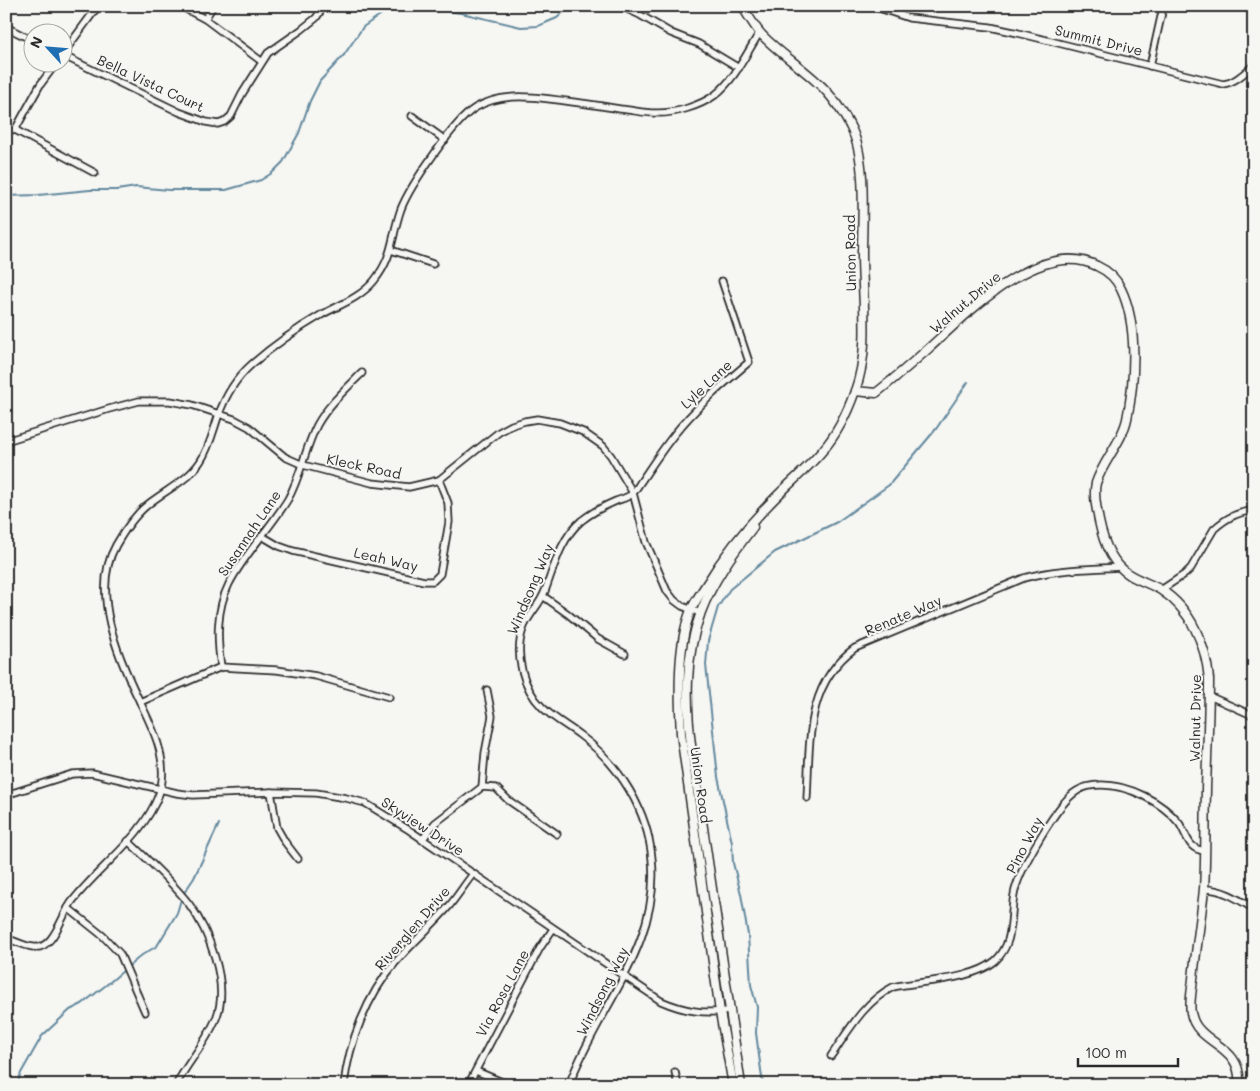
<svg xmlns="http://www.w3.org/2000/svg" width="1260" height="1091" font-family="Mali,sans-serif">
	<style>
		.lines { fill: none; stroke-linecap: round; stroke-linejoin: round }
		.stream { stroke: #64899e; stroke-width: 2 }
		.street-casing { stroke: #2b2b2b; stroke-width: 9 }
		.secondary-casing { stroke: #2b2b2b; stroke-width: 11 }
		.street { stroke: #f6f6f2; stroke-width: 5.5 }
		.secondary { stroke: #f6f6f2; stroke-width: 8 }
		.labels { text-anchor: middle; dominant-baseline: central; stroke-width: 4; stroke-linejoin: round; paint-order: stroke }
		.street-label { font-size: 14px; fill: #2b2b2b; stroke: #f6f6f2 }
	</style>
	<rect width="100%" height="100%" fill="#f6f6f2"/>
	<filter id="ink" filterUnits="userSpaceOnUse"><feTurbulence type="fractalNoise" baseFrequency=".02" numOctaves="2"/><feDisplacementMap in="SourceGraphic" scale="10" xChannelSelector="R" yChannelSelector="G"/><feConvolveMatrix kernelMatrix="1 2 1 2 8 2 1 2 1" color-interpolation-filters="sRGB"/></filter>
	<g filter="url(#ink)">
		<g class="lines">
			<g class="stream">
				<polyline points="6,196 38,195 90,190 117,190 136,187 169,190 226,190 261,180 272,173 283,162 299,133 310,101 320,81 344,55 363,27 390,8 413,6 461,13 521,27 538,26 557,18 570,6"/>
				<polyline points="17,1085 21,1073 42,1036 70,1010 82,1004 110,982 142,955 157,946 177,913 182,896 194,878 219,824"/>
				<polyline points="763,1085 756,1033 757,1007 751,985 748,935 741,894 733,863 732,843 718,777 706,665 708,641 718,607 730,589 775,552 837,522 889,485 936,429 968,382"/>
			</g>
			<defs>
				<g id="street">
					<polyline points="98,6 62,55 179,112 206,122 218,124 224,122 231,116 242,94 268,53 301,30 316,18 324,6"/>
					<polyline points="180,6 205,19 261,61"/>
					<polyline points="620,6 640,15 671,33 699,44 739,68"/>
					<path d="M873,6L909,18L990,27L1018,33L1223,84C1235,83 1245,72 1254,65"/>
					<polyline points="205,19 213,6"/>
					<polyline points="6,27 32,40"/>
					<polyline points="1150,66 1162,12"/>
					<polyline points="412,116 445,140"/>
					<polyline points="6,125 95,173"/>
					<polyline points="15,130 40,85 57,62"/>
					<polyline points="391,250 433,264"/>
					<polyline points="6,441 109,409 139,401 170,401 192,405 234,419 249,427 285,457 303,465 372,483 409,487 439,480 499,432 512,425 525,421 537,419 560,423 583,432 603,446 611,456 633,493 646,542 667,591 674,600 682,606 700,613"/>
					<polyline points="262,536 279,546 293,551 424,581 433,581 440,574 449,522 448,503 439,480"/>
					<path d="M1161,590L1185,574L1191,568L1214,529C1225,519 1238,511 1254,511"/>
					<polyline points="543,596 568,614 598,639 625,654"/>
					<path d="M221,667C217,639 216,610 229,584C244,554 270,529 288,499C301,476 305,448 317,425C328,405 346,389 362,373"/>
					<polyline points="1209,696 1254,716"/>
					<polyline points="140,702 221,667 277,670 316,676 389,697"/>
					<polyline points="482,787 485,753 492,716 487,690"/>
					<polyline points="271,792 277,828 285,842 298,859"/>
					<path d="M6,795L72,774L92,773L177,793L193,795L271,792L316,793L346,798L365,803L409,830L661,1001C684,1011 704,1014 729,1011"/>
					<path d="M807,798C810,743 805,684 855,648L1024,578C1055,569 1087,569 1120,567"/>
					<polyline points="422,840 435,823 482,787 496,788 508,800 557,834"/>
					<path d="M128,841C149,861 171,881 189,904C209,931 229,983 217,1016C208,1041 188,1061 176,1085"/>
					<path d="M1204,889C1223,889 1238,899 1254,909"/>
					<polyline points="68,908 103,936 120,954 145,1012"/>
					<path d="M6,938C15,941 24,946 33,947C53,951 61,917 71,903C99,866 143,838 159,794C170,762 153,728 139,700C118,657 90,591 116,545C125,529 136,513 151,502C168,489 188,480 200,462C209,449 213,432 218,417C225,396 235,379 252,364C273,346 297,329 321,315C339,305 360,298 374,281C394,256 391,237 401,209C410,186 454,121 475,108C498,94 525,96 550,99C574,102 597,105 620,109C632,110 644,113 655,113C674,114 700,106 715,95C736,78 746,54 760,32"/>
					<path d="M831,1056C849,1030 864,1002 893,987C922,981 973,980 995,961C1016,942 1009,914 1015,890C1021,867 1058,802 1077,791C1084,786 1094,785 1102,785C1129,785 1162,802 1179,823C1188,836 1187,849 1205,851"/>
					<polyline points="476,1071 509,1085"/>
					<polyline points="675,1072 678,1085"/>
					<path d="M344,1085C349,1042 367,996 395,963C412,943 433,925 450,905C458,895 465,884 473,874"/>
					<polyline points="468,1085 540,948 553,929"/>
					<path d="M569,1085C597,1009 661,945 652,859C648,811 620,765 581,736C568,726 554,719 542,707C523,688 514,655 523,629C528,615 540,605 545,591C554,567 561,538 581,521C591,513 604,506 616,501C621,499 627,498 632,494C636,490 639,484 642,480C652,465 662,450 673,436C695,408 722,385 749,362L722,281"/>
				</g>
				<g id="secondary">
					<path d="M855,391L876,393C894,379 911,364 928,349C967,314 1040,237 1097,266C1108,271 1116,278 1121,289C1138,324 1135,380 1127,419C1122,442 1103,461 1096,483C1093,495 1097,510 1099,521C1103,541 1112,564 1130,575C1140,581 1151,584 1161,590C1191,609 1206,645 1209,679C1209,716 1207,753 1206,790C1205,823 1206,856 1204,889C1201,919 1196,949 1193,979C1192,990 1189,1003 1191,1013C1197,1046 1243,1043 1239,1085"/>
					<path d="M733,1085L720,1012L681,734C679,697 677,645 691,610C695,601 701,593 706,585C726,552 749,524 776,497C792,481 809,467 823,450C837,434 848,411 855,391C871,348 862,299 862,254C862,219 867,162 852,130C845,115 831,94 818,83C800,66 778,52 761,34C754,26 748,15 742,6"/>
					<path d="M741,1085L692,753C686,707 684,657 701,612C712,582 733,553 753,527"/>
				</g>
			</defs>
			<use href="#street" class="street-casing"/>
			<use href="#secondary" class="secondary-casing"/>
			<use href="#street" class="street"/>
			<use href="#secondary" class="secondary"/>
		</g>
	</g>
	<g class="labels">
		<g class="street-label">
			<text transform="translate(1099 40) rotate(14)">Summit Drive</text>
			<text transform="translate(151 83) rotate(25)">Bella Vista Court</text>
			<text transform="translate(850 253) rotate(-91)">Union Road</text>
			<text transform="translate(965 302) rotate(-40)">Walnut Drive</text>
			<text transform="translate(706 384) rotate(-43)">Lyle Lane</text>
			<text transform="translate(364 466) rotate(12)">Kleck Road</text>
			<text transform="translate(249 533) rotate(-56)">Susannah Lane</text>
			<text transform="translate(386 559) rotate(13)">Leah Way</text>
			<text transform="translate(530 589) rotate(-67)">Windsong Way</text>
			<text transform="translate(903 615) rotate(-23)">Renate Way</text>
			<text transform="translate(1195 718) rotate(-89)">Walnut Drive</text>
			<text transform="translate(701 785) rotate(82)">Union Road</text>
			<text transform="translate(423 826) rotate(33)">Skyview Drive</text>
			<text transform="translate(1024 845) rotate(-62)">Pino Way</text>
			<text transform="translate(412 928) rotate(-49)">Riverglen Drive</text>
			<text transform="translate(602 991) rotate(-63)">Windsong Way</text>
			<text transform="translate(502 993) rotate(-62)">Via Rosa Lane</text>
		</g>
	</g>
	<rect width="1260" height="1091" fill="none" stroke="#f6f6f2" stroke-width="25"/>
	<rect x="12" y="12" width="1235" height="1066" fill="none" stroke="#2b2b2b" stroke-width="2" filter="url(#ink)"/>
	<g transform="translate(48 48) rotate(296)"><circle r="24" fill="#f6f6f2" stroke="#a5a5a2"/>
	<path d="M0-4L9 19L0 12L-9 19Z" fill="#1f6fb2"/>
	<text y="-8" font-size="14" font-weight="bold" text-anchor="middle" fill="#2b2b2b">N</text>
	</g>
	<path d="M1078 1058v8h100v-8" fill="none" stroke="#2b2b2b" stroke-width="2.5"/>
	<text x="1085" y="1058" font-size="15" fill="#2b2b2b" stroke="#f6f6f2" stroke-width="4" paint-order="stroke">100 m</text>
</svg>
